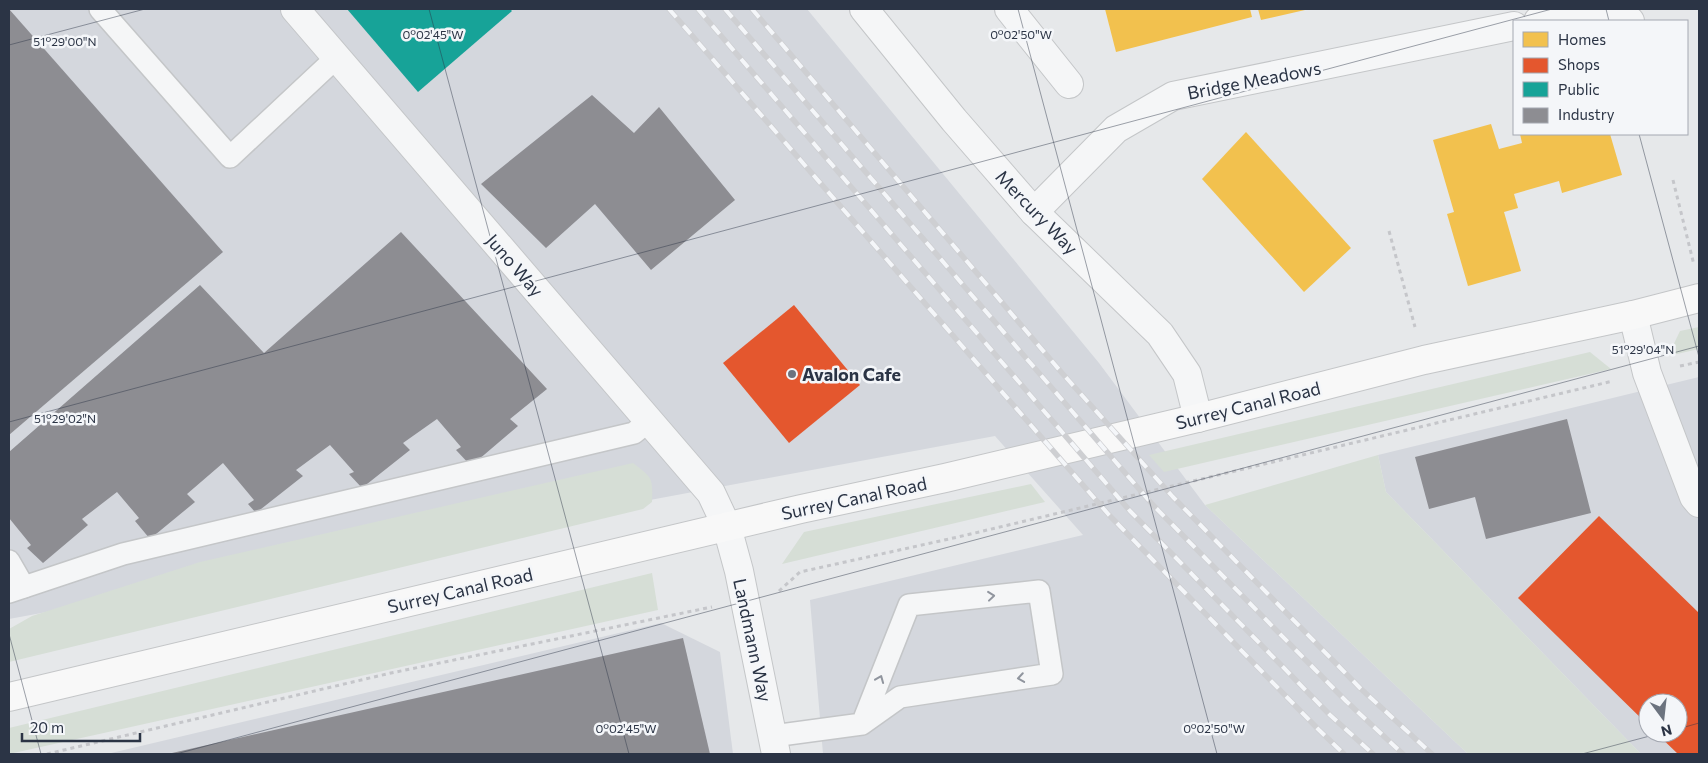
<svg xmlns="http://www.w3.org/2000/svg" width="1708" height="763" font-family="Commissioner,sans-serif">
	<style>
		.built { fill: #d4d7dd; fill-rule: evenodd }
		.green { fill: #d6ded6 }
		.homes { fill: #f2c14e }
		.shops { fill: #e4572e }
		.public { fill: #17a398 }
		.industry { fill: #8d8d92 }
		.lines { fill: none; stroke-linecap: round; stroke-linejoin: round }
		.lane-casing { stroke: #c4c6c8; stroke-width: 24 }
		.street-casing { stroke: #c4c6c8; stroke-width: 30 }
		.secondary-casing { stroke: #c4c6c8; stroke-width: 30 }
		.path { stroke: #c5c6ca; stroke-width: 3; stroke-dasharray: 4 4; stroke-linecap: butt }
		.lane { stroke: #f5f6f7; stroke-width: 21 }
		.street { stroke: #f5f6f7; stroke-width: 28 }
		.secondary { stroke: #f8f8f8; stroke-width: 28 }
		.rail-casing { stroke: #cecfd2; stroke-width: 5.5 }
		.rail { stroke: #f4f6f9; stroke-width: 4; stroke-dasharray: 11; stroke-linecap: butt }
		.oneway { stroke: #90959e }
		.ticks { fill: none; stroke: #2b3445; stroke-width: 1; stroke-opacity: 0.45 }
		.poi-dot { fill: #6c737f; stroke: #f4f6f9; stroke-width: 2 }
		.labels { text-anchor: middle; dominant-baseline: central; stroke-width: 5; stroke-linejoin: round; paint-order: stroke }
		.street-label { font-size: 18px; fill: #2b3445; stroke: #f4f6f9 }
		.poi-label { font-size: 18px; font-weight: bold; fill: #2b3445; stroke: #f4f6f9; text-anchor: start }
		.ticks-label { font-size: 12px; text-anchor: middle; fill: #2b3445; stroke: #f4f6f9; stroke-width: 5; stroke-linejoin: round; paint-order: stroke }
	</style>
	<rect width="100%" height="100%" fill="#e6e8ea"/>
	<g class="built">
		<polygon points="9,9 807,9 1099,363 1205,505 1468,754 823,754 810,600 1083,535 995,436 9,619"/>
		<path d="M1699,377V754H1641L1386,492L1378,455ZM1648,703H1678V733H1648Z"/>
		<polygon points="661,623 720,652 733,754 107,754"/>
	</g>
	<g class="green">
		<polygon points="1699,327 1699,349 1668,356 1680,331"/>
		<polygon points="1590,352 1611,369 1164,472 1149,455"/>
		<polygon points="1378,455 1386,492 1641,754 1468,754 1205,505"/>
		<path d="M633,463C652,478 653,477 652,502L643,509L9,662V629L32,616L200,562Z"/>
		<polygon points="1031,484 1045,502 782,564 804,532"/>
		<polygon points="652,573 658,610 9,754 9,728"/>
	</g>
	<g class="homes">
		<polygon points="1105,9 1250,9 1252,17 1116,52"/>
		<polygon points="1258,9 1305,9 1305,10 1261,20"/>
		<polygon points="1491,124 1499,149 1522,143 1520,134 1610,134 1622,175 1562,193 1559,181 1514,194 1518,208 1504,212 1521,271 1468,286 1447,214 1454,212 1433,140"/>
		<polygon points="1246,132 1351,248 1304,292 1202,179"/>
	</g>
	<g class="shops">
		<polygon points="794,305 860,385 789,443 723,363"/>
		<polygon points="1599,516 1699,613 1699,754 1678,754 1656,733 1678,733 1678,703 1648,703 1648,725 1518,598"/>
	</g>
	<polygon class="public" points="347,9 510,9 512,11 418,92"/>
	<g class="industry">
		<polygon points="9,9 223,252 9,435"/>
		<polygon points="592,95 634,133 659,107 735,200 651,270 595,204 546,248 481,184"/>
		<polygon points="401,232 547,389 510,419 518,426 471,466 456,450 461,447 437,419 403,443 410,450 362,488 349,474 354,472 330,445 296,470 303,476 256,513 248,504 254,500 223,463 187,494 195,502 150,539 135,521 139,518 117,492 82,519 88,525 43,563 27,548 31,545 9,518 9,452 200,285 264,353"/>
		<polygon points="1567,419 1591,513 1486,539 1475,497 1429,509 1415,457"/>
		<polygon points="683,638 710,754 172,754 172,753"/>
	</g>
	<g class="lines">
		<defs>
			<g id="lane">
				<polyline points="100,9 230,157 337,57"/>
				<polyline points="9,561 24,587"/>
				<polyline points="9,592 123,554 634,433 650,420"/>
				<polyline points="773,736 862,724 900,697 1052,674 1039,591 909,605 862,724"/>
			</g>
			<g id="street">
				<polyline points="295,9 711,493 727,527 739,571 776,754"/>
				<polyline points="864,9 954,120 1034,212 1160,334 1187,374 1198,418"/>
				<polyline points="1009,9 1069,84"/>
				<polyline points="1602,9 1630,21"/>
				<polyline points="1538,21 1600,9"/>
				<polyline points="1034,212 1116,129 1173,96 1514,26"/>
				<polyline points="1633,315 1647,373 1694,497 1699,503"/>
			</g>
			<polyline id="secondary" points="9,697 801,509 945,478 1198,418 1424,360 1633,315 1699,298"/>
		</defs>
		<use href="#lane" class="lane-casing"/>
		<use href="#street" class="street-casing"/>
		<use href="#secondary" class="secondary-casing"/>
		<g class="path">
			<polyline points="1673,180 1694,265"/>
			<polyline points="1389,231 1415,327"/>
			<polyline points="1680,366 1699,362"/>
			<polyline points="779,591 800,572 958,537 1613,381"/>
			<polyline points="47,754 391,673 712,607"/>
		</g>
		<use href="#lane" class="lane"/>
		<use href="#street" class="street"/>
		<use href="#secondary" class="secondary"/>
		<defs>
			<g id="rail">
				<polyline points="669,9 1109,515 1319,730 1344,754"/>
				<polyline points="698,9 1130,511 1330,715 1373,754"/>
				<polyline points="725,9 1152,504 1346,701 1403,754"/>
				<polyline points="752,9 1062,373 1173,497 1360,688 1432,754"/>
			</g>
		</defs>
		<use href="#rail" class="rail-casing"/>
		<use href="#rail" class="rail"/>
	</g>
	<defs><path id="oneway-chevron" d="M-2-3.5L2.5 0L-2 3.5" fill="none" stroke-width="1.6" stroke-linecap="round" stroke-linejoin="round" transform="scale(1.25)"/></defs>
	<g class="oneway">
		<use href="#oneway-chevron" transform="translate(991 596) rotate(-6)"/>
		<use href="#oneway-chevron" transform="translate(1021 678) rotate(171)"/>
		<use href="#oneway-chevron" transform="translate(880 679) rotate(-68)"/>
	</g>
	<path class="ticks" d="M429,9L629,754M1018,9L1217,754M1606,9L1609,21M9,45L145,9M1639,134L1699,357M9,422L1552,9M9,634L41,754M1678,729L1699,723M176,754L1699,346M1582,754L1661,733"/>
	<circle class="poi-dot" cx="792" cy="374" r="5"/>
	<g class="labels">
		<g class="street-label">
			<text transform="translate(1254 80) rotate(-11)">Bridge Meadows</text>
			<text transform="translate(1037 212) rotate(46)">Mercury Way</text>
			<text transform="translate(515 265) rotate(49)">Juno Way</text>
			<text transform="translate(1248 405) rotate(-14)">Surrey Canal Road</text>
			<text transform="translate(854 498) rotate(-12)">Surrey Canal Road</text>
			<text transform="translate(460 590) rotate(-13)">Surrey Canal Road</text>
			<text transform="translate(753 640) rotate(78)">Landmann Way</text>
		</g>
		<g class="poi-label">
			<text x="802" y="374">Avalon Cafe</text>
		</g>
	</g>
	<g class="ticks-label">
		<text x="433" y="39">0°02'45"W</text>
		<text x="1021" y="39">0°02'50"W</text>
		<text x="65" y="46">51°29'00"N</text>
		<text x="1643" y="354">51°29'04"N</text>
		<text x="65" y="423">51°29'02"N</text>
		<text x="626" y="733">0°02'45"W</text>
		<text x="1214" y="733">0°02'50"W</text>
	</g>
	<rect width="1708" height="763" fill="none" stroke="#2b3445" stroke-width="20"/>
	<rect x="1513" y="20" width="175" height="115" fill="#f4f6f9" stroke="#a4a8b1"/>
	<rect x="1523" y="32" width="25" height="15" fill="#f2c14e" stroke="#a4a8b1"/>
	<text x="1558" y="45" font-size="15" fill="#2b3445">Homes</text>
	<rect x="1523" y="58" width="25" height="15" fill="#e4572e" stroke="#a4a8b1"/>
	<text x="1558" y="70" font-size="15" fill="#2b3445">Shops</text>
	<rect x="1523" y="82" width="25" height="15" fill="#17a398" stroke="#a4a8b1"/>
	<text x="1558" y="95" font-size="15" fill="#2b3445">Public</text>
	<rect x="1523" y="108" width="25" height="15" fill="#8d8d92" stroke="#a4a8b1"/>
	<text x="1558" y="120" font-size="15" fill="#2b3445">Industry</text>
	<g transform="translate(1663 718) rotate(165)"><circle r="24" fill="#f4f6f9" stroke="#a4a8b1"/>
	<path d="M0-4L9 19L0 12L-9 19Z" fill="#6c737f"/>
	<text y="-8" font-size="14" font-weight="bold" text-anchor="middle" fill="#2b3445">N</text>
	</g>
	<path d="M22 733v8h118v-8" fill="none" stroke="#2b3445" stroke-width="2.5"/>
	<text x="30" y="733" font-size="15" fill="#2b3445" stroke="#f4f6f9" stroke-width="4" paint-order="stroke">20 m</text>
</svg>
